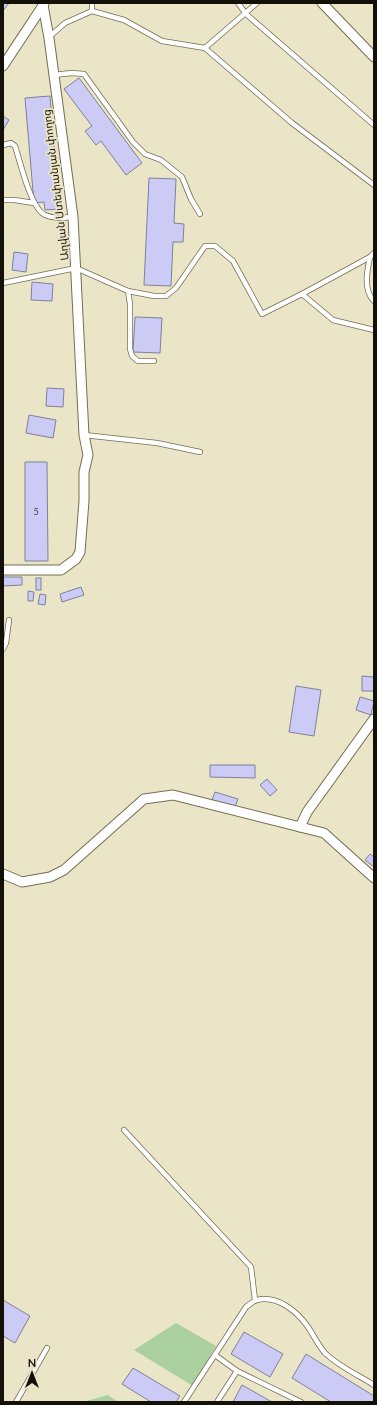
<svg xmlns="http://www.w3.org/2000/svg" width="377" height="1405" font-family="Lato,'Noto Sans Armenian',sans-serif">
	<style>
		.green { fill: #aad0a0 }
		.building { fill: #cbcbf6; stroke: #7f809a }
		.lines { fill: none; stroke-linecap: round; stroke-linejoin: round }
		.service-casing { stroke: #746e53; stroke-width: 6 }
		.minor-casing { stroke: #746e53; stroke-width: 11 }
		.service { stroke: #fff; stroke-width: 4.5 }
		.minor { stroke: #fff; stroke-width: 9 }
		.labels { text-anchor: middle; dominant-baseline: central; stroke-width: 3.5; stroke-linejoin: round; paint-order: stroke }
		.number-label { font-size: 9px; fill: #414043 }
		.street-label { font-size: 11px; fill: #131107; stroke: #ebe5c7 }
	</style>
	<rect width="100%" height="100%" fill="#ebe5c7"/>
	<g class="green">
		<polygon points="176,1323 216,1346 193,1386 134,1350"/>
		<polygon points="108,1395 118,1402 83,1402"/>
	</g>
	<g class="building">
		<polygon points="3,3 9,3 3,11"/>
		<polygon points="79,78 142,163 126,175 101,141 96,145 85,131 92,126 64,89"/>
		<polygon points="50,96 59,209 45,210 44,202 34,203 25,98"/>
		<polygon points="3,116 9,120 3,130"/>
		<polygon points="149,178 176,179 174,223 184,224 183,242 173,242 171,286 144,285"/>
		<polygon points="14,252 28,254 26,272 12,270"/>
		<polygon points="32,282 53,284 52,301 31,300"/>
		<polygon points="135,317 162,318 160,353 133,352"/>
		<polygon points="47,388 64,389 63,407 46,406"/>
		<polygon points="29,415 56,420 53,438 26,433"/>
		<polygon points="25,462 47,462 48,561 25,561"/>
		<polygon points="3,577 22,577 22,585 3,586"/>
		<rect x="36" y="578" width="5" height="12"/>
		<polygon points="81,587 84,595 62,602 60,594"/>
		<polygon points="28,591 34,592 33,601 28,601"/>
		<polygon points="40,594 46,595 45,605 38,604"/>
		<polygon points="362,676 374,677 374,691 362,691"/>
		<polygon points="296,686 321,690 314,736 289,732"/>
		<polygon points="360,697 374,701 371,715 356,710"/>
		<polygon points="210,765 255,765 255,778 210,777"/>
		<polygon points="267,779 277,790 270,796 260,785"/>
		<polygon points="215,792 238,799 235,807 212,800"/>
		<polygon points="370,854 374,857 374,867 365,860"/>
		<polygon points="3,1300 30,1316 15,1343 3,1336"/>
		<polygon points="244,1332 283,1354 270,1377 231,1354"/>
		<polygon points="306,1354 374,1396 374,1402 331,1402 292,1378"/>
		<polygon points="133,1368 180,1396 176,1402 151,1402 122,1384"/>
		<polygon points="242,1385 272,1402 233,1402"/>
	</g>
	<g class="lines">
		<defs>
			<g id="service">
				<polyline points="238,3 246,14 374,125"/>
				<polyline points="92,11 92,3"/>
				<polyline points="49,37 65,23 92,11 124,20 162,41 205,48 257,3"/>
				<polyline points="205,48 292,123 374,185"/>
				<polyline points="53,75 72,73 84,74 133,142 145,154 161,160 182,177 191,199 200,214"/>
				<path d="M3,145L11,143L15,146C20,161 31,209 45,215C54,219 63,218 73,217"/>
				<polyline points="3,200 14,200 34,203"/>
				<path d="M370,257C367,271 363,290 374,301"/>
				<polyline points="3,283 76,268 128,291 154,296 166,296 176,288 205,246 215,246 233,261 262,314 302,294 333,320 374,330"/>
				<polyline points="128,291 130,304 130,349 132,356 138,361 154,361"/>
				<polyline points="302,294 370,257 374,253"/>
				<polyline points="84,435 157,443 200,452"/>
				<polyline points="3,649 6,643 9,620"/>
				<polyline points="124,1130 251,1267 255,1300"/>
				<polyline points="215,1355 237,1371 301,1402"/>
				<polyline points="16,1402 47,1348"/>
				<path d="M184,1402L246,1307C249,1305 253,1301 257,1300C277,1295 297,1311 308,1327C314,1336 318,1345 325,1353C338,1366 358,1375 374,1385"/>
				<polyline points="217,1402 237,1371"/>
			</g>
			<g id="minor">
				<polyline points="322,3 374,57"/>
				<polyline points="3,66 44,4"/>
				<polyline points="3,570 61,570 76,559 80,552 84,501 84,472 88,455 84,435 73,217 49,38 43,5"/>
				<polyline points="300,827 307,812 374,719"/>
				<polyline points="3,874 22,882 50,877 64,870 144,799 173,795 324,833 374,878"/>
			</g>
		</defs>
		<use href="#service" class="service-casing"/>
		<use href="#minor" class="minor-casing"/>
		<use href="#service" class="service"/>
		<use href="#minor" class="minor"/>
	</g>
	<g class="labels">
		<g class="number-label">
			<text x="36" y="511">5</text>
		</g>
		<g class="street-label">
			<text transform="translate(55 185) rotate(-97)">Աղվան Ստեփանյան փողոց</text>
		</g>
	</g>
	<rect width="377" height="1405" fill="none" stroke="#131107" stroke-width="8"/>
	<g transform="translate(32 1373)" stroke="#ebe5c7" stroke-width="3" paint-order="stroke">
	<path d="M0-3L7 15L0 10L-7 15Z" fill="#131107"/>
	<text y="-6" font-size="11" font-weight="bold" text-anchor="middle" fill="#131107">N</text>
	</g>
</svg>
